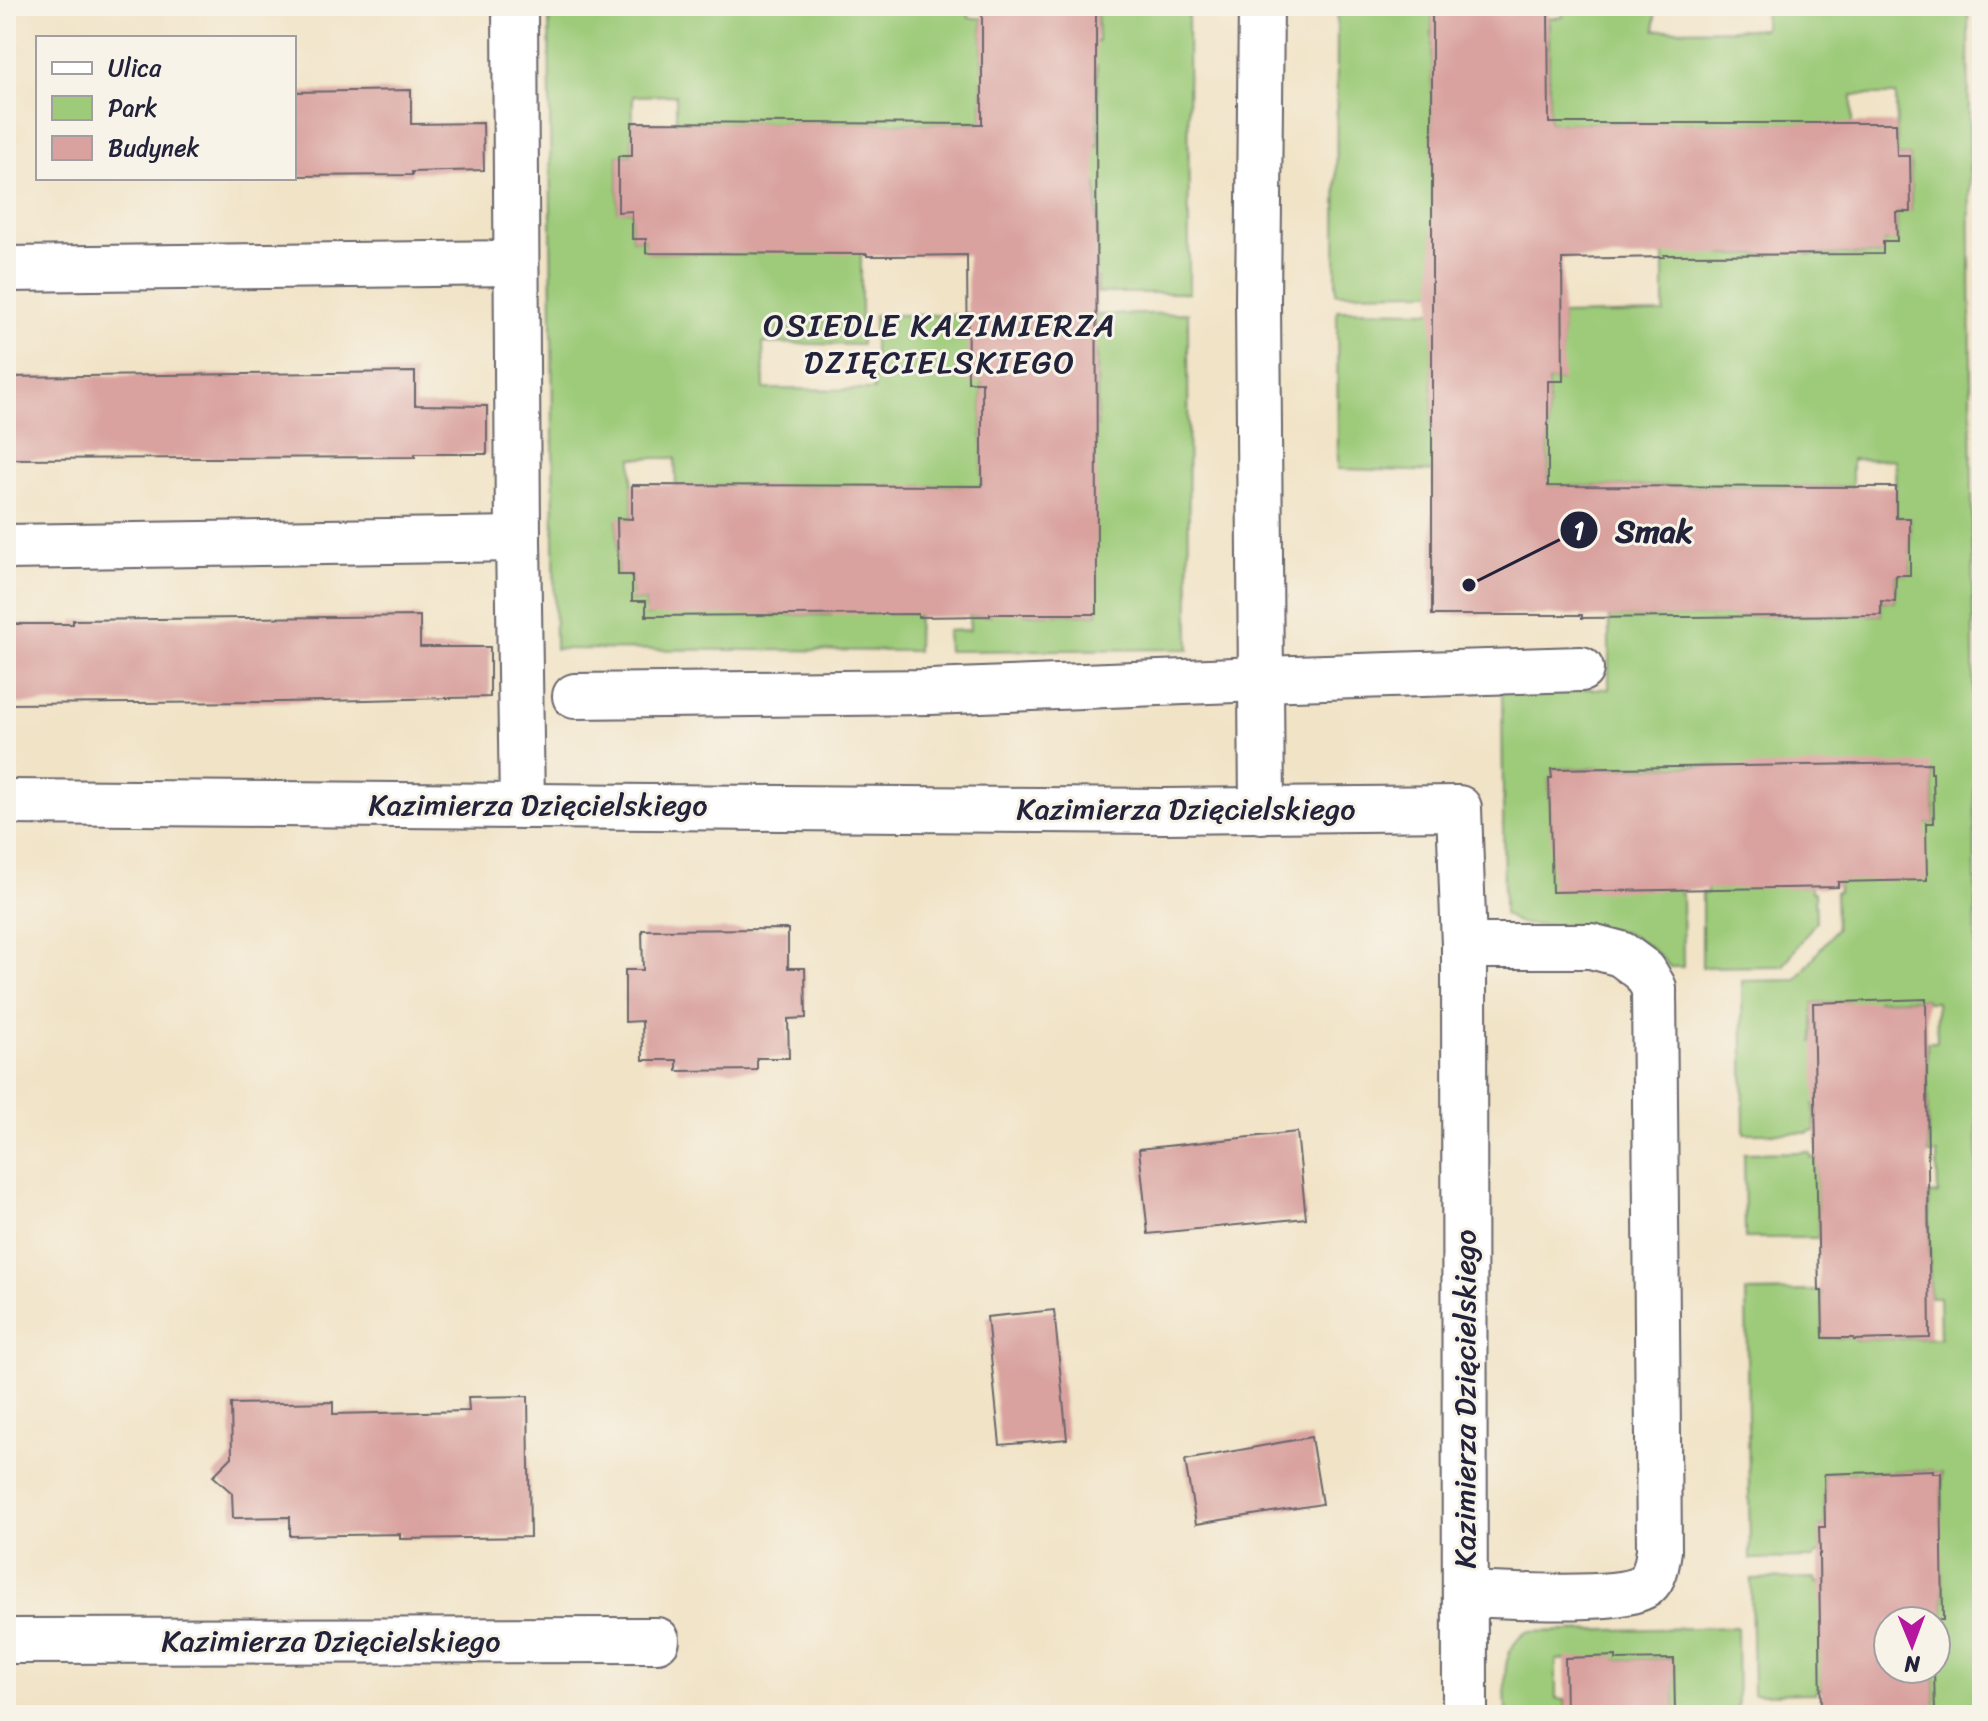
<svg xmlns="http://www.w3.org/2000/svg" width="1988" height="1721" font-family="Sriracha,sans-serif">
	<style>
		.green { fill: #9dcb79; stroke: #60765a; stroke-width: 2 }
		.building { fill: #d9a29f }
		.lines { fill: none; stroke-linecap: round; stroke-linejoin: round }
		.minor-casing { stroke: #6a666c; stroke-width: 48 }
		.minor { stroke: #fff; stroke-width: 44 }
		.labels { text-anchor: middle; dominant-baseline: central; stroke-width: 6; stroke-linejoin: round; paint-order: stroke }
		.street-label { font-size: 30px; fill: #22223b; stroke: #f7f3e8 }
		.neighbourhood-label { font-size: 32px; letter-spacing: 2px; fill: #22223b; stroke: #f7f3e8 }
		.leader { fill: none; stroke: #22223b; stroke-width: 3 }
		.callout-dot { fill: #22223b; stroke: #f7f3e8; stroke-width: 3 }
		.mark-label { font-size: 24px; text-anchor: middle; font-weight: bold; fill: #fff }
		.callout-label { font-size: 32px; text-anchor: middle; font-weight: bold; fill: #22223b; stroke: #f7f3e8; stroke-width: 6; stroke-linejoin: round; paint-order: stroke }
	</style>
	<rect width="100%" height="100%" fill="#f7f3e8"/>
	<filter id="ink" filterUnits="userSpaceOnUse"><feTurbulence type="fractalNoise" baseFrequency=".0125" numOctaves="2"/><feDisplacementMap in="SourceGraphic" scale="16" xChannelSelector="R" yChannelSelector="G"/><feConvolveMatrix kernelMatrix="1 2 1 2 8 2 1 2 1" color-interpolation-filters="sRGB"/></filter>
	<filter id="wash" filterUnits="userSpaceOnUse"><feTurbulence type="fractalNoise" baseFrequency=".006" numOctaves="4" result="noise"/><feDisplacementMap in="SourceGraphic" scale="32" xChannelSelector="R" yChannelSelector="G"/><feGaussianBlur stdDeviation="1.8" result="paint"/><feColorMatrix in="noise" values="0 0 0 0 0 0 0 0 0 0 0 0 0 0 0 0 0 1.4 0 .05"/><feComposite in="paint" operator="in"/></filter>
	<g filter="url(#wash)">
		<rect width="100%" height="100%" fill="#f1e3c6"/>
		<g class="green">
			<polygon points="549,6 968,6 969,18 982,18 982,124 676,123 676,95 633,96 632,156 618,156 618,211 632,211 632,239 646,239 647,253 722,253 861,239 861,345 763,343 764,389 874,390 874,315 968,315 982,382 982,486 676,486 675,458 632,458 632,519 617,519 618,574 632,575 632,601 646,601 646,616 772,601 773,615 832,615 832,602 918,601 917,651 555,649"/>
			<polygon points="1097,6 1188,6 1189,293 1097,293 1097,278 1083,277 1083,243 1097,243 1097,186 1083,146 1098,146 1097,65 1083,65 1083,42 1098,42"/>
			<polygon points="1337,6 1432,6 1433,292 1336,293"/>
			<path d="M1563,6H1655V30L1764,29L1765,6H1968L1982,1715H1935L1934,1669H1936V1621L1933,1620L1943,1619L1942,1577L1933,1513L1942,1512V1473H1933L1932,1470L1824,1474L1825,1527H1820V1554H1815L1814,1558L1750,1559L1746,1292L1822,1291L1824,1338H1854V1340L1940,1338L1939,1297H1930L1929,1195L1938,1194L1937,1154H1928L1927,1042H1937L1936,1002H1926V999L1877,1000L1876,1007L1846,1002L1813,1003V1042H1818L1819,1104H1814L1815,1131H1810V1133H1744L1742,981L1796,980L1836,929L1835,892H1838V882L1926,823H1934L1933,773L1705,766L1552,769V778L1549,779L1551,829L1679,890L1680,893L1682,894L1683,967H1670C1634,925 1603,925 1551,925C1532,925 1520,927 1504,914L1502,688L1609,689V617L1881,615V601L1895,602L1896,575L1910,574V519L1896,518L1895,460L1852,459V487L1548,486V381H1562V315L1664,313V241L1725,255H1773L1774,241L1808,255L1882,254L1883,241L1897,240L1896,212L1911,211L1910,156H1897L1896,95H1852V124L1549,123V18L1563,17Z"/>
			<polygon points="1337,310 1433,311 1432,428 1446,472 1338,469"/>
			<polygon points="1188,313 1189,649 948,651 947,631 970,630 969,616 990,616 991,601 1024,614 1097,614 1083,427 1097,427 1097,351 1083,350 1083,318 1097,318 1097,315"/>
			<polygon points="1707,884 1811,887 1811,892 1815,892 1816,921 1783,966 1702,967 1702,893 1707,893"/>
			<polygon points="1810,1152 1811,1158 1817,1158 1818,1238 1745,1238 1744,1153"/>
			<polygon points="1815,1578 1816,1583 1826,1583 1821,1690 1816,1690 1816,1693 1753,1694 1751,1579"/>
			<path d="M1737,1627L1738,1715H1679V1712H1675L1673,1659L1616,1660L1615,1657L1556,1660V1699L1565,1700L1566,1715H1506C1506,1685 1498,1652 1526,1632Z"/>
		</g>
		<g id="blocks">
			<g class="building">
				<polygon points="982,6 1096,6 1097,614 990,614 990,616 918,617 918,614 646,616 646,601 632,601 632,575 618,575 617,518 632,519 632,485 982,486 982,382 968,382 967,255 894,256 867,256 867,254 646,253 646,239 632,239 632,211 618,212 618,156 632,156 632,122 982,124"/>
				<polygon points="1432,6 1548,6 1549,123 1896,123 1897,156 1910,156 1911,212 1896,212 1897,241 1883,241 1883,254 1664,255 1664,257 1562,259 1563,381 1548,381 1548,486 1896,487 1896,518 1910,518 1910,575 1896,575 1895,602 1881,601 1881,615 1582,618 1582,615 1432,615"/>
				<polygon points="411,90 411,124 483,123 484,170 412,172 412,175 294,176 294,92"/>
				<polygon points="415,372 415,405 487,406 487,454 415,454 415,457 6,459 6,377"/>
				<polygon points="420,616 420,647 490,647 490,697 282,702 6,704 6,624 73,624 73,620"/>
				<polygon points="1931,763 1931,773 1933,773 1934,823 1926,823 1927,880 1838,882 1838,887 1552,892 1549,778 1552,778 1551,769"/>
				<polygon points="788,929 788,968 805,968 806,1018 788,1019 789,1058 757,1058 757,1070 677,1071 677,1060 643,1060 642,1021 625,1022 625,970 643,970 642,930"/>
				<polygon points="1926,999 1930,1338 1854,1340 1854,1338 1823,1338 1822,1291 1819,1291 1813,1003"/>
				<polygon points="1297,1132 1306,1218 1148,1234 1139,1149"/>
				<polygon points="1054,1310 1067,1439 1000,1445 987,1317"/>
				<polygon points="528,1396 530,1537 400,1539 400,1534 290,1536 290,1517 233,1518 232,1493 213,1476 232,1457 231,1404 333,1402 333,1414 469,1411 468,1397"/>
				<polygon points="1311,1437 1322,1504 1196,1524 1185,1460"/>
				<polygon points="1933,1470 1933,1473 1941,1473 1943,1620 1888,1621 1888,1669 1934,1669 1935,1715 1821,1715 1819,1554 1820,1554 1819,1527 1825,1527 1824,1474"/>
				<polygon points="1616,1656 1616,1660 1674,1659 1675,1715 1566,1715 1565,1658"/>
			</g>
		</g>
	</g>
	<g filter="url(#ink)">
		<use href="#blocks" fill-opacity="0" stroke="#6a666c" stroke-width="2"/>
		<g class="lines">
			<defs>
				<g id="minor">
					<polyline points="515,6 518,539 522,805"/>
					<polyline points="1261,6 1258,301 1262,811"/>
					<polyline points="6,269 516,263"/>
					<polyline points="6,547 518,539"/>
					<polyline points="575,696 930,692 1260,679 1581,669"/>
					<polyline points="6,802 1165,811 1459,808 1464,946 1465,1715"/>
					<path d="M1464,946H1591L1621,954L1644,971L1654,988L1659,1550C1657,1563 1656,1576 1646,1585C1623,1603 1499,1595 1465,1594"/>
					<polyline points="6,1641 657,1640"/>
				</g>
			</defs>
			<use href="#minor" class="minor-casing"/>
			<use href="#minor" class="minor"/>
		</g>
	</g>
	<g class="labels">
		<g class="street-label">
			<text x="538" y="805">Kazimierza Dzięcielskiego</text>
			<text x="1186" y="809">Kazimierza Dzięcielskiego</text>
			<text transform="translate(1465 1399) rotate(-90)">Kazimierza Dzięcielskiego</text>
			<text x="331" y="1641">Kazimierza Dzięcielskiego</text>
		</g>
		<g class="neighbourhood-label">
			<text x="940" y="325">OSIEDLE KAZIMIERZA<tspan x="940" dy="37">DZIĘCIELSKIEGO</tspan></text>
		</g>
	</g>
	<path class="leader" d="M1469 585L1579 530"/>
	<g class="callout-dot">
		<circle cx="1469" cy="585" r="8"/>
		<circle cx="1579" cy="530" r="20"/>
	</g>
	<g class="mark-label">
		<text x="1579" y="539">1</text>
	</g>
	<g class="callout-label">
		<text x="1654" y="542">Smak</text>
	</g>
	<rect width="1988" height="1721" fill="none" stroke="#f7f3e8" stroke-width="32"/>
	<rect x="36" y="36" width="260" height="144" fill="#f7f3e8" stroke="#a29fa3" stroke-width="2"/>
	<rect x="52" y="62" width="40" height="12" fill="#ffffff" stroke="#a29fa3" stroke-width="2"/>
	<text x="108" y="76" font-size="24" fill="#22223b">Ulica</text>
	<rect x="52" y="96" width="40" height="24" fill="#9dcb79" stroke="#a29fa3" stroke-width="2"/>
	<text x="108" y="116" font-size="24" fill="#22223b">Park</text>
	<rect x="52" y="136" width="40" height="24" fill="#d9a29f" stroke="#a29fa3" stroke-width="2"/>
	<text x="108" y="156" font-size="24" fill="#22223b">Budynek</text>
	<g transform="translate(1912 1645) rotate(179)"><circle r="38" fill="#f7f3e8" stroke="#a29fa3" stroke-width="2"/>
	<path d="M0-6L14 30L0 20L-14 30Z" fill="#b5179e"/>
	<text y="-12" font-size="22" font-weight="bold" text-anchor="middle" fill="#22223b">N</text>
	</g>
</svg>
